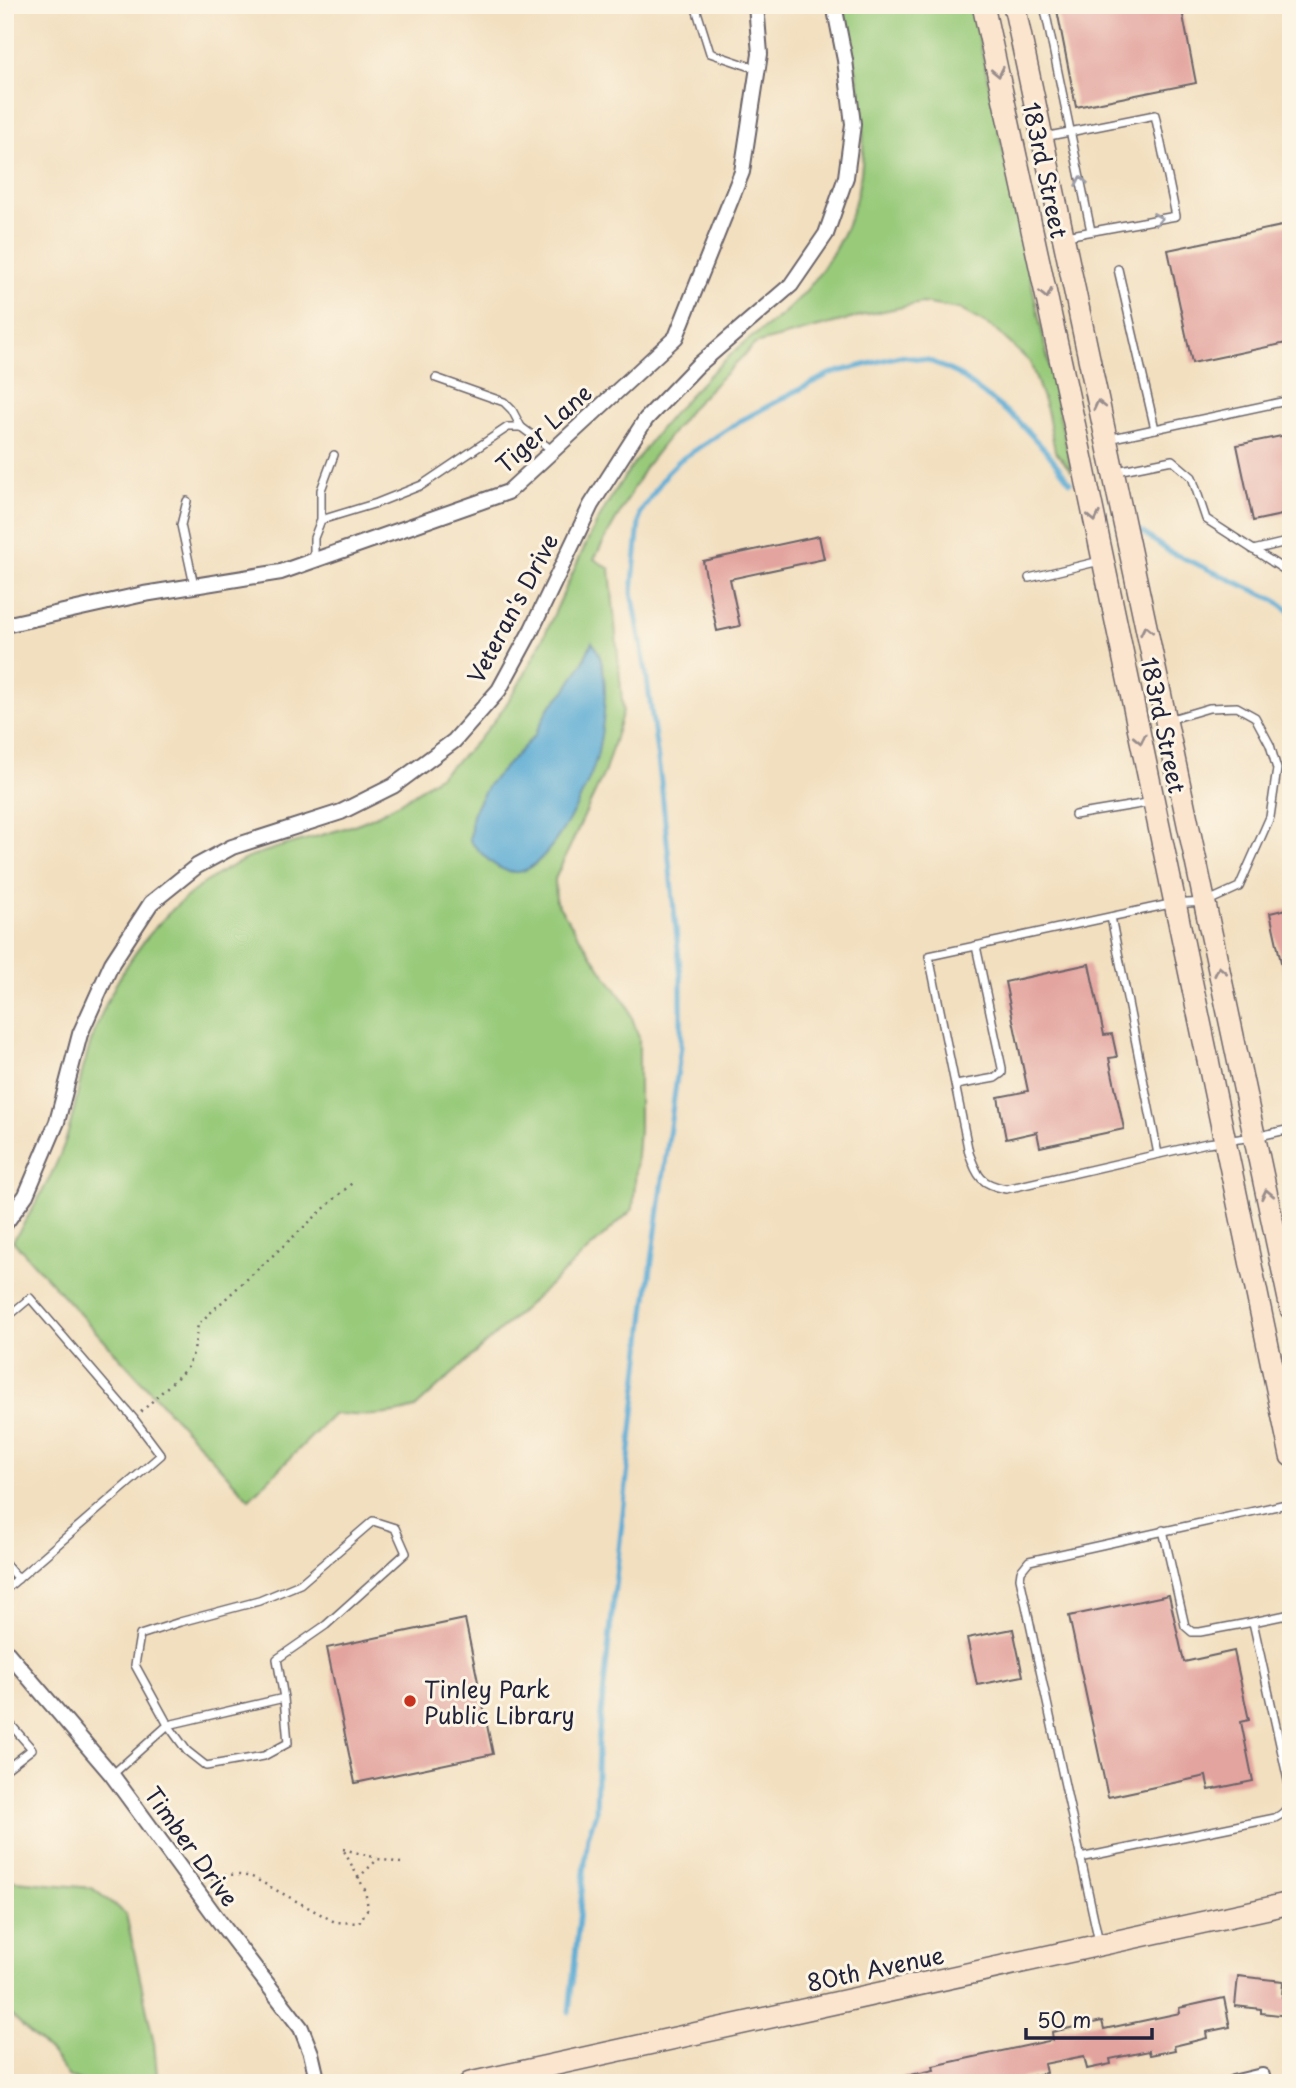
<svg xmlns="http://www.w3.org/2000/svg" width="1296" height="2088" font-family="'Playpen Sans',sans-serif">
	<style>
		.green { fill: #98ca7a; stroke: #5d765a; stroke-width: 2 }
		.water { fill: #59aad4; stroke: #3e6688; stroke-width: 2 }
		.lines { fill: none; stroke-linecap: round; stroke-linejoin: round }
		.stream { stroke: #59aad4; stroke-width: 5 }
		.building { fill: #e3a49f }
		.lane-casing { stroke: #6b6469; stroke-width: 10 }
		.street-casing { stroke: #6b6469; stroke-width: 18 }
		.secondary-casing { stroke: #6b6469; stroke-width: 24 }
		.path { stroke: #6b6469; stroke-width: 2.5; stroke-dasharray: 2 5; stroke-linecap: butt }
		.lane { stroke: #fff; stroke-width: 7 }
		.street { stroke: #fff; stroke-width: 14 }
		.secondary { stroke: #fbe5cf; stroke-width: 21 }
		.oneway { stroke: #998d8c }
		.oneway2 { stroke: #9c9ca7 }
		.poi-dot { fill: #c8321e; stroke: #fcf5e5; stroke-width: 2.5 }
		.labels { text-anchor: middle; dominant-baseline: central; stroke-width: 6; stroke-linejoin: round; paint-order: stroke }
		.street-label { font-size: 23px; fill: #22223b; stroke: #fcf5e5 }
		.poi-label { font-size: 23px; fill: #22223b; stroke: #fcf5e5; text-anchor: start }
	</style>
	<rect width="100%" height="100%" fill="#fcf5e5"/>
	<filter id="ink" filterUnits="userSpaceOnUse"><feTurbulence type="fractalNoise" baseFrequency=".0143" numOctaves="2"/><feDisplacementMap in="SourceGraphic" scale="14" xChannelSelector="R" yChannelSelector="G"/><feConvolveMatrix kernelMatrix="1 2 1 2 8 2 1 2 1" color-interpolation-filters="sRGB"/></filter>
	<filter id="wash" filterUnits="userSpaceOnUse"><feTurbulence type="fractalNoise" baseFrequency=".00686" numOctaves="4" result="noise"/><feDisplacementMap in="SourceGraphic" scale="28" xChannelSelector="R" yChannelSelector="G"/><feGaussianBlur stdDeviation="1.57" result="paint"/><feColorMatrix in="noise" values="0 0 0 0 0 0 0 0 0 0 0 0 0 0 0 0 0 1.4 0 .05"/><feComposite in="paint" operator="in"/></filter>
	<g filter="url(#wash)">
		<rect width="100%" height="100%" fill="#f2dfbf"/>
		<g class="green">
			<path d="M843,5H972L1072,472L1055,451L1047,410L1030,362L995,329L959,309L922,303L864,315L755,344L694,405L646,466L594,559L610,569L623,711L605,771L555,879L556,902L603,972L628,1006L639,1038V1129L633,1209L415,1408C387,1417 363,1416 334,1414L249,1499L13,1241C33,1209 52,1178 65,1142C73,1119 77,1096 82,1073C97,1012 125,957 169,913C196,886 233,861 270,850C303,839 337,833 369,819C393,808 416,793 437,777C540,702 555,581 621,482C653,434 694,387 737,349C753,335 772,324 787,310C812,288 834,255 847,225C878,149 858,82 843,5Z"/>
			<polygon points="5,1880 92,1888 126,1914 154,2043 157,2075 148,2083 83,2083 69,2077 50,2052 5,2010"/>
		</g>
		<path class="water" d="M592,642C612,667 604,722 598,752C593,780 548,872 517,872C497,873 482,854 470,841L472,814L488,785L535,735L548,709L565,691L582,664Z"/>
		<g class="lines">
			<g class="stream">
				<polyline points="1141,531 1168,551 1275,600 1291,612"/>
				<polyline points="569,2012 588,1836 596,1813 598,1742 645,1312 681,1046 681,978 661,782 646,672 632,592 640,513 667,473 680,460 740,421 829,374 900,356 928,360 958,374 1016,419 1047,452 1070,482"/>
			</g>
		</g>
		<g id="blocks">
			<g class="building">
				<polygon points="1056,5 1181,5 1196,83 1076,107"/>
				<polygon points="1291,224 1291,342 1192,363 1168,250"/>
				<polygon points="1291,434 1291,513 1253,521 1237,445"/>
				<polygon points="819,536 824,559 730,579 740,626 717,631 703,561"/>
				<polygon points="1291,908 1291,979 1285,980 1270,913"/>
				<polygon points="1089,964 1104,1035 1112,1034 1117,1057 1109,1058 1124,1129 1040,1147 1037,1132 1006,1139 998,1097 1028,1091 1005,982"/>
				<polygon points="1169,1595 1184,1662 1234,1651 1249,1720 1241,1722 1253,1781 1209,1790 1206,1776 1108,1797 1069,1616"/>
				<polygon points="465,1619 493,1754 355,1783 327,1648"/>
				<polygon points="1013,1629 1023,1676 977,1685 967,1638"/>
				<polygon points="1238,1976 1283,1981 1282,1997 1290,1998 1288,2016 1261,2013 1261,2009 1235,2006"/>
				<polygon points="1224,1998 1230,2027 1206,2032 1207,2038 1174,2046 1175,2050 1150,2055 1149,2051 1110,2059 1111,2064 1087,2069 1084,2056 1044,2064 1046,2073 999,2083 901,2083 901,2077 934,2070 933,2066 1053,2040 1052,2032 1102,2021 1104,2029 1180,2013 1179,2008"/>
			</g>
		</g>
	</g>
	<g filter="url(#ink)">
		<use href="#blocks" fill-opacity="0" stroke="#6b6469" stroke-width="2"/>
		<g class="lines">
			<defs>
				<g id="lane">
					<polyline points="695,5 710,53 757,69"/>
					<polyline points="1044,5 1091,231"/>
					<polyline points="1044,137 1155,115 1176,216 1066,236"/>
					<polyline points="1118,269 1155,429"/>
					<polyline points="436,378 504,402 512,410 521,427"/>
					<polyline points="1108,439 1291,400"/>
					<polyline points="1117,471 1172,460 1192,477 1206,519 1291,574"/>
					<polyline points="187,501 181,525 194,585"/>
					<polyline points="321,519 321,490 334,455"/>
					<polyline points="1253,550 1291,541"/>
					<polyline points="314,561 314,538 321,520 377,503 422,485 508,427 521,427 552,450"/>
					<polyline points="1029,578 1100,561"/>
					<path d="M1168,720L1209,708L1237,707L1255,717L1270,745L1277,769L1270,817L1239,887L1206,902L1170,904L929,956L969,1153C978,1177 980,1184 1006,1189L1207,1143L1255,1137L1291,1129"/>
					<polyline points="1075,815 1153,802"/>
					<polyline points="1111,917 1158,1154"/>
					<polyline points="956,1085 995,1078 1002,1073 1002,1068 976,946"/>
					<polyline points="5,1319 30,1298 134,1419 161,1455 5,1590"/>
					<polyline points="1163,1530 1185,1626 1192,1632 1200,1632 1253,1622"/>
					<polyline points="5,1564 18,1579"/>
					<polyline points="5,1718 32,1749 5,1770"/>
					<polyline points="112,1775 168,1725 284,1698 277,1659 326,1625 406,1553 395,1528 373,1521 300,1584 259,1601 180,1622 140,1635 135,1665 168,1725 187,1751 206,1766 264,1756 288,1743 284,1698"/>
					<path d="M1080,1858L1275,1818C1290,1811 1291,1800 1289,1785L1253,1622L1291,1614"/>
					<polyline points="1099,1942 1020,1578 1021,1571 1029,1561 1291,1503"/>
				</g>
				<g id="street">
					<polyline points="5,625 144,594 281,572 508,492 676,337 742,172 760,54 756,5"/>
					<polyline points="5,1224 26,1195 57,1122 80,1034 112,963 151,903 197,866 232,847 341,812 393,786 454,741 499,690 532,629 591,505 646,419 697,366 791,285 826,234 846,177 853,124 845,60 834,5"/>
					<polyline points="5,1650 112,1775 219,1921 301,2028 311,2053 318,2083"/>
					<polyline points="1233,2083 1262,2076 1263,2083"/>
				</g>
				<g id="secondary">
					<polyline points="983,5 1080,450 1291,1456"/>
					<polyline points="1014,5 1291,1309"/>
					<polyline points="470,2083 1291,1903"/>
				</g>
			</defs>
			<use href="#lane" class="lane-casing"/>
			<use href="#street" class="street-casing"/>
			<use href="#secondary" class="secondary-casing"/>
			<g class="path">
				<polyline points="141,1412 187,1368 194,1351 198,1324 352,1183"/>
				<polyline points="343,1849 377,1858"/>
				<polyline points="358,1878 378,1859 401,1863"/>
				<path d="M211,1880C222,1873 239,1874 252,1877L335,1922L359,1923L368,1908L365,1890L343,1849"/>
			</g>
			<use href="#lane" class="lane"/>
			<use href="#street" class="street"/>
			<use href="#secondary" class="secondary"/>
		</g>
		<defs><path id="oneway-chevron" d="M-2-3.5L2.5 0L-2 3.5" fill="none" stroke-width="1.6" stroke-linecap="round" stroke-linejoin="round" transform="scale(1.75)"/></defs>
		<g class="oneway">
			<use href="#oneway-chevron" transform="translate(998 72) rotate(78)"/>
			<use href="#oneway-chevron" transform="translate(1046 294) rotate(78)"/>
			<use href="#oneway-chevron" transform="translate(1099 405) rotate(-103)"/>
			<use href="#oneway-chevron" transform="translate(1094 517) rotate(78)"/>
			<use href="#oneway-chevron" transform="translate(1146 630) rotate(-102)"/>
			<use href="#oneway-chevron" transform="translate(1140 739) rotate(78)"/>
			<use href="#oneway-chevron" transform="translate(1220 971) rotate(-102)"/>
			<use href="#oneway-chevron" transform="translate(1267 1194) rotate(-102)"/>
		</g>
		<g class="oneway2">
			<use href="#oneway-chevron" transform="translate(1081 181) rotate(-101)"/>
			<use href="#oneway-chevron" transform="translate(1158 219) rotate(-10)"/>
		</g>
	</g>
	<circle class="poi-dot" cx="410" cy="1701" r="7"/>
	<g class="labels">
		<g class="street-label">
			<text transform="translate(1046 170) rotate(78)">183rd Street</text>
			<text transform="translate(543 428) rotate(-42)">Tiger Lane</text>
			<text transform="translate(512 608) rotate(-62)">Veteran's Drive</text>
			<text transform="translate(1164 725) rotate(78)">183rd Street</text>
			<text transform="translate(192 1846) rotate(54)">Timber Drive</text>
			<text transform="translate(875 1968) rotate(-12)">80th Avenue</text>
		</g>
		<g class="poi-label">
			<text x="424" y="1688">Tinley Park<tspan x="424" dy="26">Public Library</tspan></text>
		</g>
	</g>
	<rect width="1296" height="2088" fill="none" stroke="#fcf5e5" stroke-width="28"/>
	<path d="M1026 2028v10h126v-10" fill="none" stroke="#22223b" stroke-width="3.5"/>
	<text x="1037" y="2028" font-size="21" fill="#22223b" stroke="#fcf5e5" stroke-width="5" paint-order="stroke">50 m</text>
</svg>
